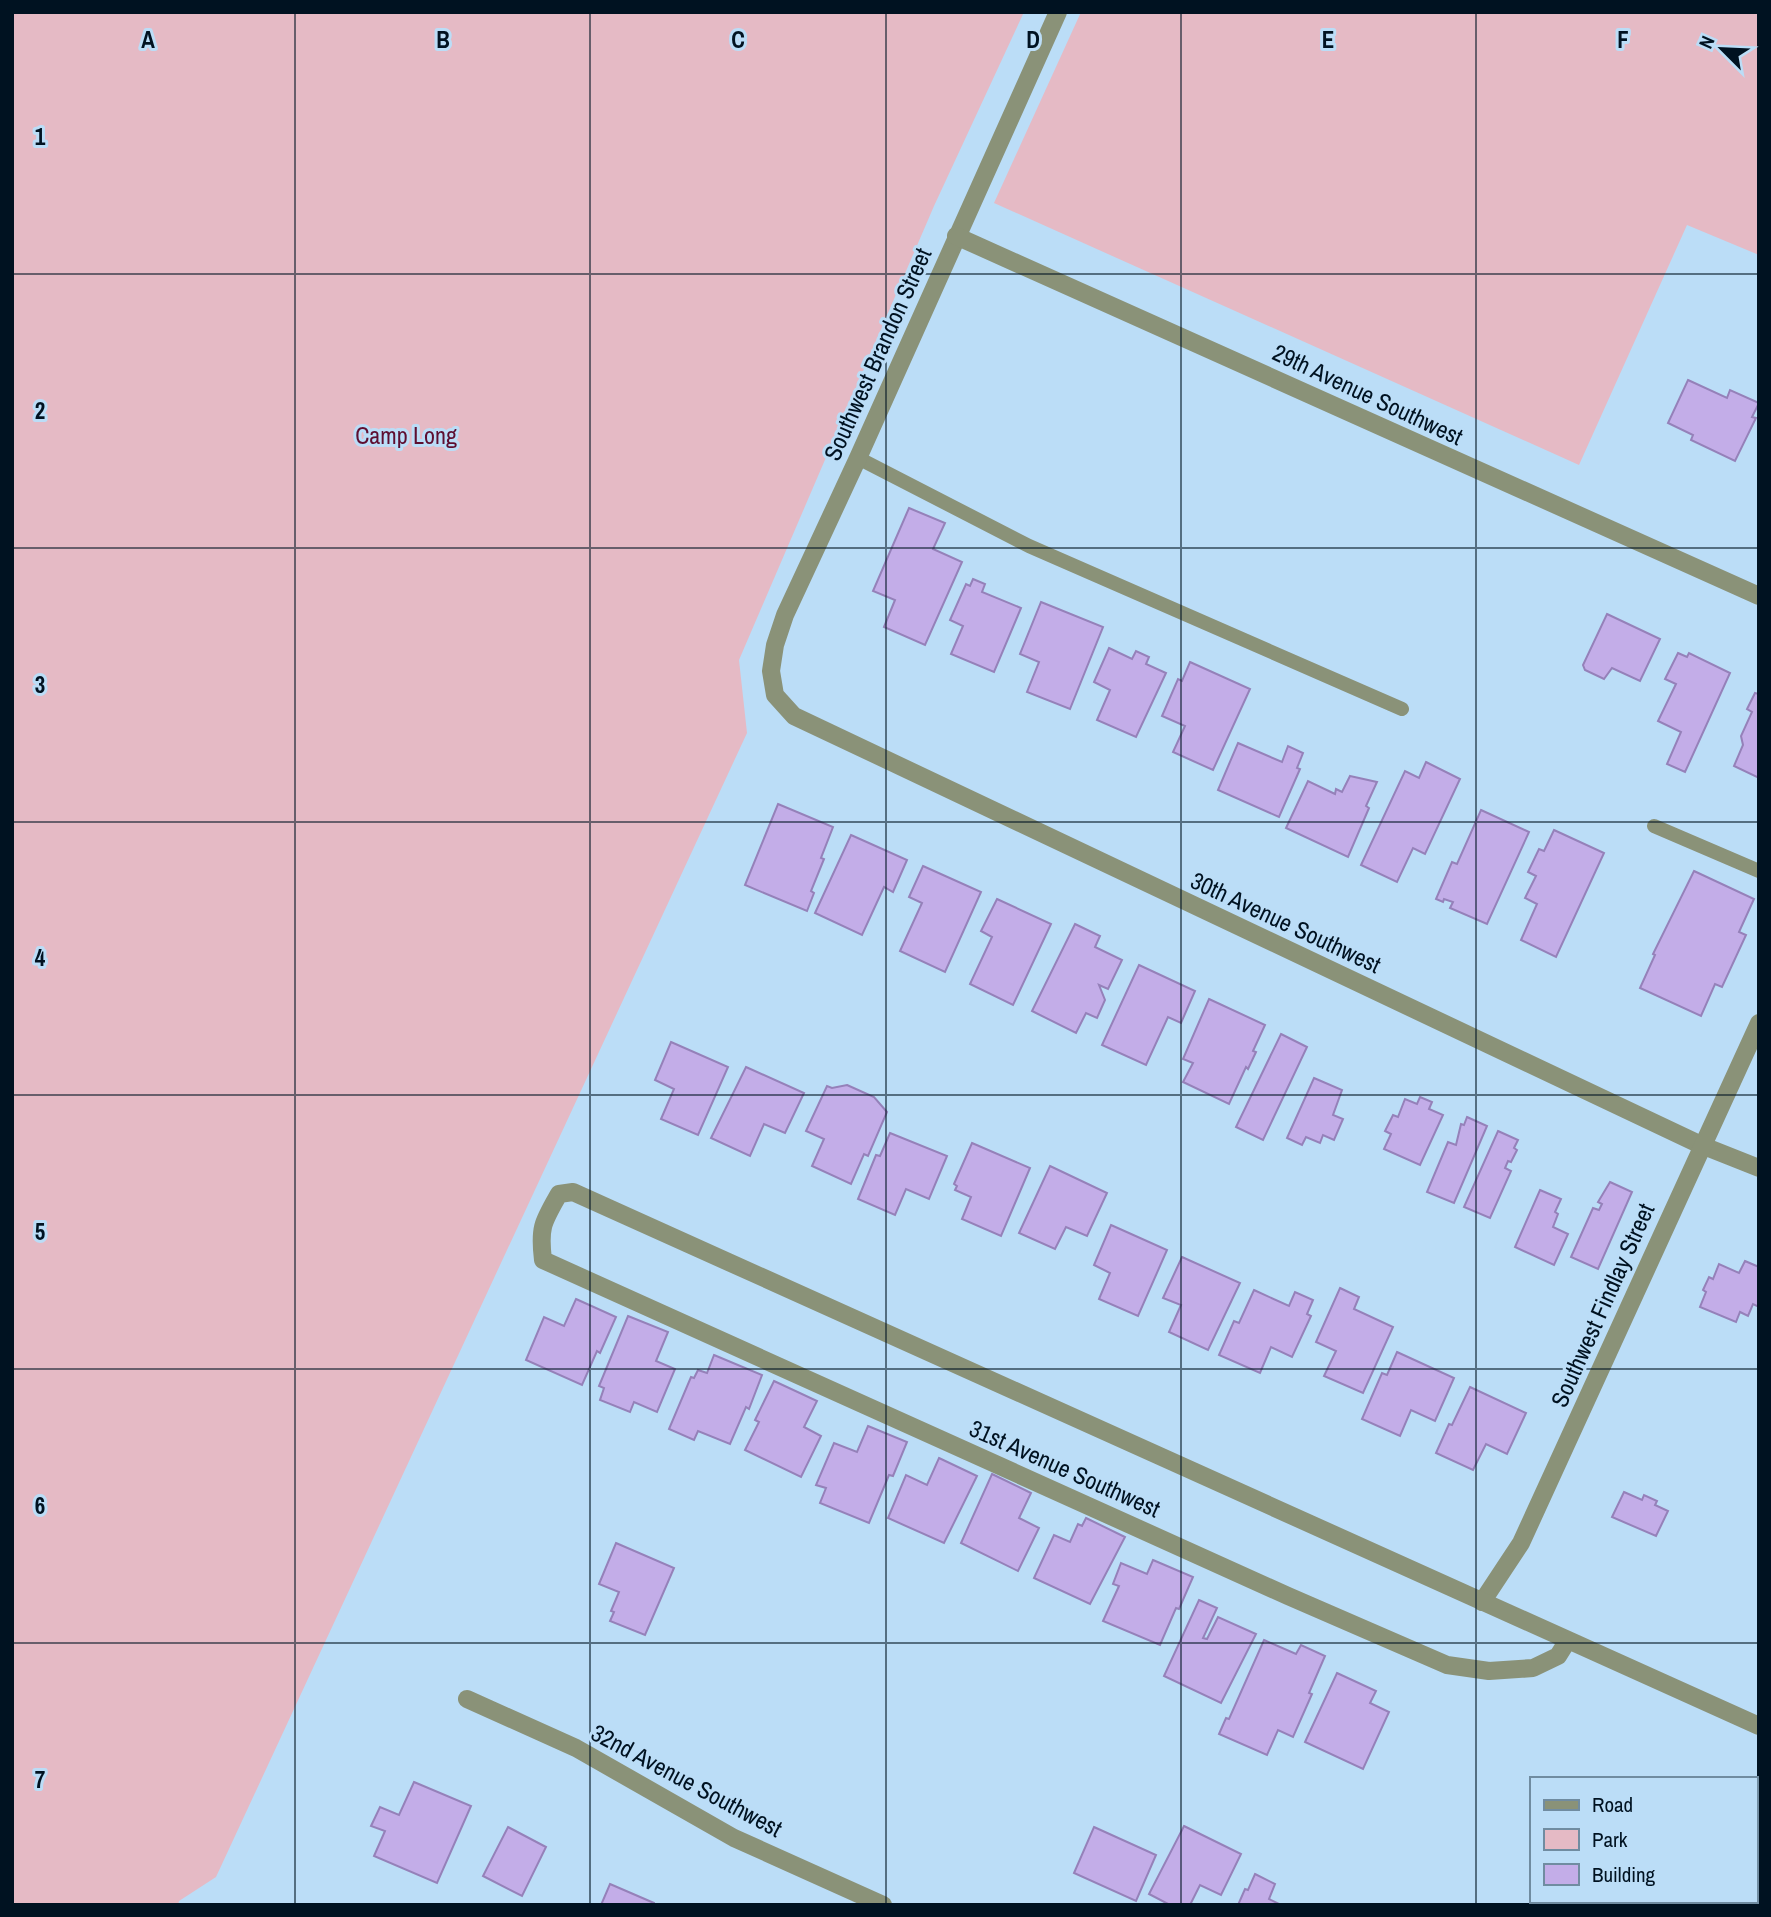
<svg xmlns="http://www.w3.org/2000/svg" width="1771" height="1917" font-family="'Archivo Narrow',sans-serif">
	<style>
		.green { fill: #e5bac5 }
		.building { fill: #c3ade8; stroke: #9581b9; stroke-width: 2 }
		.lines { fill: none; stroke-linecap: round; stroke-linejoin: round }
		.lane { stroke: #8a9278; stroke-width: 14 }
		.street { stroke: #8a9278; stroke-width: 18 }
		.grid { fill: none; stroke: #001221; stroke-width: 2; stroke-opacity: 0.55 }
		.labels { text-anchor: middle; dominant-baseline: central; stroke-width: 6; stroke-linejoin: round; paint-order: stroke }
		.street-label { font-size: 24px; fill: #001221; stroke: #bbddf7 }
		.park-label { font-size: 24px; fill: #5e0e30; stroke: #bbddf7 }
		.grid-label { font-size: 23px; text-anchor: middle; font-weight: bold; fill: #001221; stroke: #bbddf7; stroke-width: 6; stroke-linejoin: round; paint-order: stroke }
	</style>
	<rect width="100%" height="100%" fill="#bbddf7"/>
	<g class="green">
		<polygon points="12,12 1024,12 934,206 739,660 747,733 216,1877 179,1901 178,1905 12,1905"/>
		<polygon points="1081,12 1759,12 1759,255 1687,225 1579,465 994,203"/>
	</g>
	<g class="building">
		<polygon points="1688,380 1727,398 1730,390 1759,403 1752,417 1756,418 1735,461 1691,440 1693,435 1668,423"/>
		<polygon points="909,508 945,523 933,549 962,562 925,645 884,627 895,600 873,591"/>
		<polygon points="973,579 985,584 982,592 1021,608 994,672 951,654 963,626 950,620 966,584 970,586"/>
		<polygon points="1041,602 1103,627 1070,709 1027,692 1039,662 1020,654"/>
		<polygon points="1607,614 1660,639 1640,681 1612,668 1604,679 1585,670 1583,665"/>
		<polygon points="1109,648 1132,659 1136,651 1149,657 1146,664 1166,673 1136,737 1097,720 1110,690 1094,682"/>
		<polygon points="1678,653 1687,657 1689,653 1730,673 1685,772 1667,764 1681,732 1658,721 1676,684 1665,679"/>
		<polygon points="1190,662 1250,689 1213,770 1173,752 1185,726 1162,716 1178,679 1182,681"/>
		<polygon points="1755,693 1759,694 1759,778 1734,766 1743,745 1741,736 1752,712 1747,709"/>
		<polygon points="1238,743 1282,762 1288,746 1303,753 1297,768 1300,769 1279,817 1218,790"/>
		<polygon points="1426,762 1460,779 1425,854 1413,848 1397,882 1361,865 1405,771 1419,778"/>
		<polygon points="1350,776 1377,782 1366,806 1369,808 1348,857 1286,828 1308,781 1335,794 1336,789 1342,792"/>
		<polygon points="778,804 833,827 821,858 824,859 811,891 814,893 807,911 745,885"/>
		<polygon points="1481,810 1529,832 1487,924 1450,908 1453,902 1444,899 1443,902 1436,899 1452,862 1457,864"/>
		<polygon points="1554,830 1604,853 1556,957 1521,940 1537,904 1525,898 1536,876 1528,872 1539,849 1544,851"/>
		<polygon points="851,835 907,860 893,892 884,887 862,935 815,913"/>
		<polygon points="923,866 981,892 945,972 900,951 922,903 909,897"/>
		<polygon points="1694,871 1754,899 1739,932 1746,935 1722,987 1715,984 1701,1016 1640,988 1655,955 1653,954"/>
		<polygon points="997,899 1051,924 1013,1005 970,984 992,937 981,931"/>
		<polygon points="1075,924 1100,936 1095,947 1122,960 1108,989 1099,985 1105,1000 1097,1018 1086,1013 1076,1033 1032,1011"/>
		<polygon points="1139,965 1195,991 1181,1023 1168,1017 1146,1065 1102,1045"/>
		<polygon points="1209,999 1265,1025 1253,1051 1256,1052 1248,1069 1246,1067 1229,1104 1183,1082 1193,1063 1183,1059"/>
		<polygon points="1281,1034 1307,1047 1263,1140 1236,1127"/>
		<polygon points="671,1042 728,1067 698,1135 661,1119 674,1089 655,1080"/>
		<polygon points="746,1067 804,1093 785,1133 764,1124 750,1156 711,1138"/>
		<polygon points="1314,1078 1342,1090 1333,1115 1343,1119 1334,1140 1323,1135 1320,1143 1306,1137 1302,1145 1287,1138"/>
		<polygon points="847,1085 874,1097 887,1112 868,1156 864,1154 851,1184 812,1166 824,1139 806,1131 827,1086 832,1088"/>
		<polygon points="1420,1097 1432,1102 1429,1109 1443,1115 1420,1165 1384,1149 1391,1134 1385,1131 1393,1115 1398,1117 1405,1099 1417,1104"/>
		<polygon points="1467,1117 1487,1126 1454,1203 1427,1192 1448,1142 1456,1145 1461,1124 1464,1125"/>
		<polygon points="1498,1131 1518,1140 1514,1148 1517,1150 1511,1162 1508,1161 1505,1168 1511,1171 1490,1218 1464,1207"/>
		<polygon points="890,1133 947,1156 929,1199 906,1189 895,1215 858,1199 876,1155 880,1156"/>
		<polygon points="972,1143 1030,1168 1001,1236 962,1219 971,1197 955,1190 957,1186 954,1184"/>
		<polygon points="1050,1166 1107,1193 1087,1236 1066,1227 1055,1249 1019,1233"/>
		<polygon points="1610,1182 1632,1192 1598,1269 1571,1257 1593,1208 1599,1210 1602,1204 1598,1202"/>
		<polygon points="1540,1190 1561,1199 1555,1212 1558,1214 1553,1227 1568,1234 1554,1265 1515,1247"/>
		<polygon points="1111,1225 1167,1250 1138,1316 1099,1299 1110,1273 1094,1265"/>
		<polygon points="1182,1257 1240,1283 1208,1350 1169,1332 1181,1305 1163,1298"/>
		<polygon points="1745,1261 1759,1267 1759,1307 1753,1304 1748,1316 1740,1312 1736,1322 1700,1307 1706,1292 1703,1290 1709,1277 1713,1279 1719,1264 1739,1273"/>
		<polygon points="1340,1288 1359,1297 1354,1309 1393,1327 1363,1393 1324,1376 1336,1351 1316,1342"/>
		<polygon points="1254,1290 1289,1306 1295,1292 1313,1300 1307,1314 1311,1316 1292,1357 1271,1347 1260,1373 1219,1355 1234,1321 1239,1323"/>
		<polygon points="576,1299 616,1317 600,1353 597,1351 582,1385 526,1360 544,1317 564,1326"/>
		<polygon points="628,1316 668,1332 656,1361 675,1369 657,1412 634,1402 630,1412 600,1400 604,1388 599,1386"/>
		<polygon points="1397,1352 1454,1378 1435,1421 1411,1410 1400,1436 1362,1419 1382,1373 1387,1375"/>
		<polygon points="714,1355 762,1375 749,1409 746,1407 730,1444 698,1431 694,1440 669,1429 691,1377 694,1378 698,1370 707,1373"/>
		<polygon points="774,1381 817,1401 804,1427 821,1436 801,1477 745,1450 759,1422 755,1420"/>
		<polygon points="1470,1387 1526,1413 1507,1454 1486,1444 1473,1470 1436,1453 1449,1424 1452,1425"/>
		<polygon points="868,1426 907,1442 893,1476 889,1475 869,1523 820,1503 826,1488 816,1485 834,1443 857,1452"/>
		<polygon points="939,1458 977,1476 944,1543 888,1518 906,1475 927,1485"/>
		<polygon points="992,1474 1031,1493 1019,1518 1039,1528 1018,1571 961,1543"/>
		<polygon points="1624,1492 1642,1500 1644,1495 1657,1501 1655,1505 1668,1511 1656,1536 1612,1517"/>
		<polygon points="1086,1518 1125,1537 1090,1604 1034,1578 1054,1535 1070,1542 1078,1524 1082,1526"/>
		<polygon points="616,1543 674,1568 645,1635 610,1621 614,1612 611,1611 619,1592 599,1584"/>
		<polygon points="1153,1560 1193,1577 1179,1609 1176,1608 1160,1645 1103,1621 1119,1586 1113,1584 1121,1563 1147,1574"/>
		<polygon points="1199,1600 1217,1608 1203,1638 1207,1639 1218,1617 1256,1634 1221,1703 1164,1676"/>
		<polygon points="1264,1640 1296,1654 1301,1645 1325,1656 1309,1693 1312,1694 1293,1737 1278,1730 1267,1755 1219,1734 1226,1718 1229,1719"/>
		<polygon points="1337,1673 1376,1691 1370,1703 1389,1712 1363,1769 1305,1742"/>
		<polygon points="414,1782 471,1806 437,1883 374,1856 385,1831 371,1826 380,1807 399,1815"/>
		<polygon points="1184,1826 1241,1854 1221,1895 1200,1885 1190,1905 1170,1905 1149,1894"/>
		<polygon points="508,1827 546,1847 522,1896 483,1876"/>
		<polygon points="1094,1827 1156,1855 1136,1901 1074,1873"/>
		<polygon points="1255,1874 1275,1884 1269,1899 1281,1905 1238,1905 1245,1889 1248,1890"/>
		<polygon points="610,1884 654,1903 654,1905 601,1905"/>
	</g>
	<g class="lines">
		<g class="lane">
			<polyline points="858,458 1029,546 1402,709"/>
			<polyline points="1654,826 1759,871"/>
		</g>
		<g class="street">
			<polyline points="1058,12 858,458 785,615 775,645 771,671 775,695 794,716 1701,1145 1759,1168"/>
			<polyline points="956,236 1759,596"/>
			<polyline points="1482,1602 1521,1543 1759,1023"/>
			<path d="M1568,1640L1558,1656L1533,1668L1489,1671L1447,1665L1288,1596L543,1260C539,1227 543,1222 559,1194L573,1192L1759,1726"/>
			<polyline points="467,1699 576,1748 734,1838 883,1905"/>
		</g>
	</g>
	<path class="grid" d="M295,12V1905M590,12V1905M886,12V1905M1181,12V1905M1476,12V1905M12,274H1759M12,548H1759M12,822H1759M12,1095H1759M12,1369H1759M12,1643H1759"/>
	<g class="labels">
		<g class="street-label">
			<text transform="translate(877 354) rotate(-66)">Southwest Brandon Street</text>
			<text transform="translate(1368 394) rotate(25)">29th Avenue Southwest</text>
			<text transform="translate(1286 922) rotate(25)">30th Avenue Southwest</text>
			<text transform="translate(1602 1305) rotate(-66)">Southwest Findlay Street</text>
			<text transform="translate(1065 1468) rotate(24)">31st Avenue Southwest</text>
			<text transform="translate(687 1780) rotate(28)">32nd Avenue Southwest</text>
		</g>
		<g class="park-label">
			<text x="406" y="435">Camp Long</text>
		</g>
	</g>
	<g class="grid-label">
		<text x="148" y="48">A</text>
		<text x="443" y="48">B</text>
		<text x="738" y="48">C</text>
		<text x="1033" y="48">D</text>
		<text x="1328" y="48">E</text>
		<text x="1623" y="48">F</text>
		<text x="40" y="145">1</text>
		<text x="40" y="419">2</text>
		<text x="40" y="693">3</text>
		<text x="40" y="966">4</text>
		<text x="40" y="1240">5</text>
		<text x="40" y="1514">6</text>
		<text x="40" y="1788">7</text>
	</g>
	<rect width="1771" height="1917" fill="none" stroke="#001221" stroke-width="28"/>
	<rect x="1530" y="1777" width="228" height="126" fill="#bbddf7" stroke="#708ca1" stroke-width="2"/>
	<rect x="1544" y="1800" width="35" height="10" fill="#8a9278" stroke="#708ca1" stroke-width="2"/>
	<text x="1592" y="1812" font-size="21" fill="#001221">Road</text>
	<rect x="1544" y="1829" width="35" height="21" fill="#e5bac5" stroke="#708ca1" stroke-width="2"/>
	<text x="1592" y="1847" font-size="21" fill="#001221">Park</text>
	<rect x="1544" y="1864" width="35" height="21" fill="#c3ade8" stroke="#708ca1" stroke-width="2"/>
	<text x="1592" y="1882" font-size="21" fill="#001221">Building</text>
	<g transform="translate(1722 49) rotate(294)" stroke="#bbddf7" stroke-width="5" paint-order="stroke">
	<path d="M0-5L12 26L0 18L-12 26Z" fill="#001221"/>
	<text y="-10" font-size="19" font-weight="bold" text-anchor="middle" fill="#001221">N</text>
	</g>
</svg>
